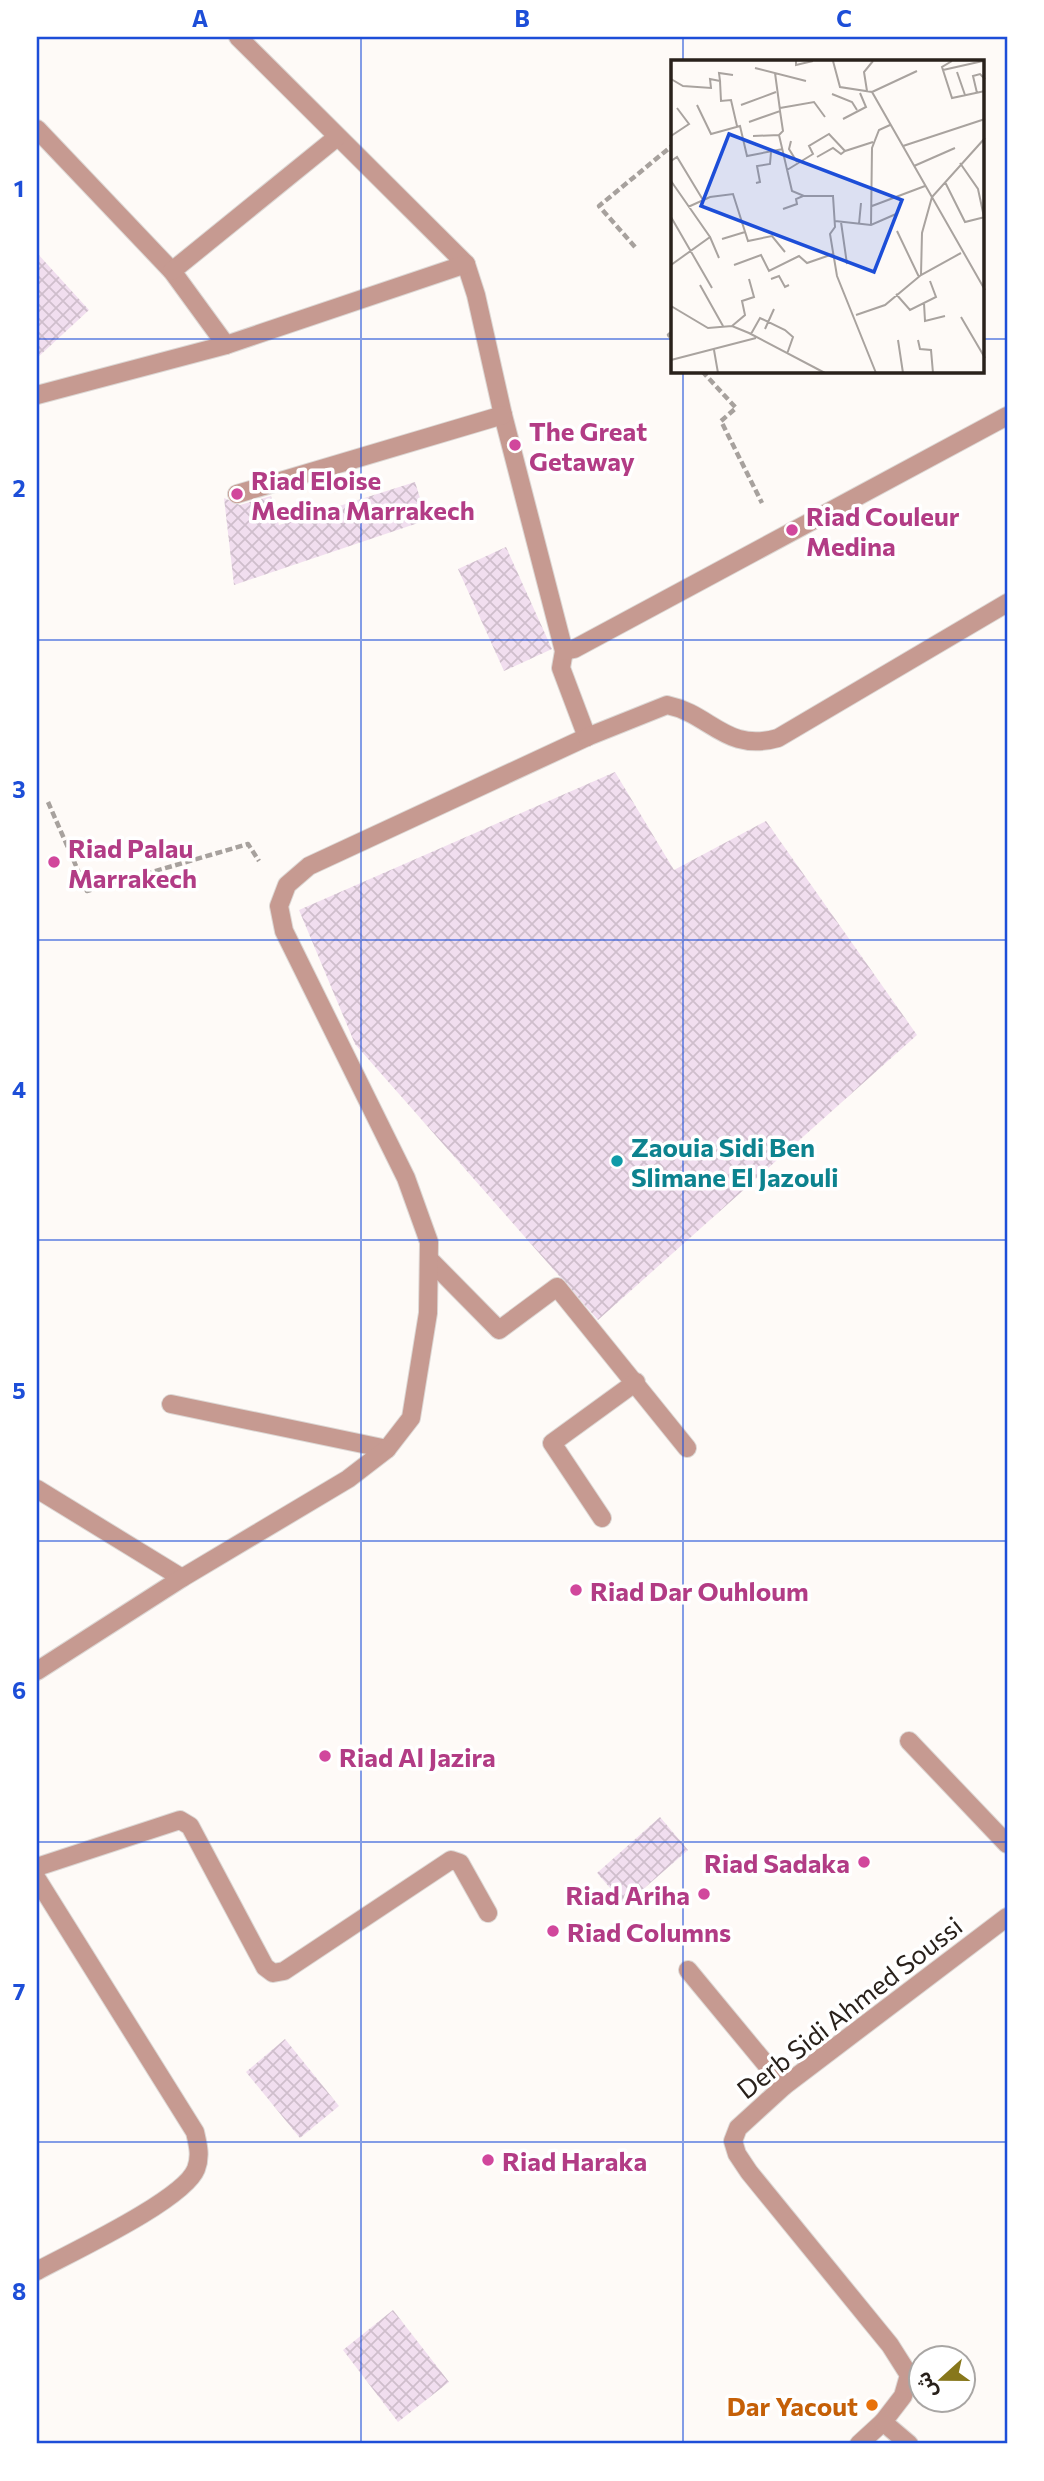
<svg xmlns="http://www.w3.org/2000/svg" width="1044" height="2481" font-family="Commissioner,'Noto Sans Arabic',sans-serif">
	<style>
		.building { fill: url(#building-cross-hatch) }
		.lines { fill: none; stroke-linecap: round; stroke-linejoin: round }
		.service-casing { stroke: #dcd7d4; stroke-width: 20 }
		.pedestrian-casing { stroke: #dcd7d4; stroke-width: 20 }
		.minor-casing { stroke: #dcd7d4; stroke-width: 20 }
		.path { stroke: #a7a19d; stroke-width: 4.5; stroke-dasharray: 7 3.5; stroke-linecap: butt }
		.service { stroke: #c69a91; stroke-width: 18 }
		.pedestrian { stroke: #c69a91; stroke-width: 18 }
		.minor { stroke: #c69a91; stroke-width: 18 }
		.grid { fill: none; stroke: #1d4ed8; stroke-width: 2; stroke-opacity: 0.55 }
		.hotel-dot { fill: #d1479c; stroke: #fff; stroke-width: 2.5 }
		.culture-dot { fill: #0f9aa8; stroke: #fff; stroke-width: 2.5 }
		.food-dot { fill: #e8710a; stroke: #fff; stroke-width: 2.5 }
		.labels { text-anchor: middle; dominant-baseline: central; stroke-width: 7; stroke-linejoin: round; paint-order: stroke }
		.hotel-label { font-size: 26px; font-weight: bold; fill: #b23c85; stroke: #fff; text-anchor: start }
		.culture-label { font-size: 26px; font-weight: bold; fill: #0d838f; stroke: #fff; text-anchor: start }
		.street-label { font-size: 26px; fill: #29211b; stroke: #fff }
		.food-label { font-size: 26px; font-weight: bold; fill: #c56008; stroke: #fff; text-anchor: end }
		.inset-road { fill: none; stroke: #a9a39f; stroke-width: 2 }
		.view { fill: #1d4ed8; fill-opacity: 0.15; stroke: #1d4ed8; stroke-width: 3.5 }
		.inset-edge { fill: none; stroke: #29211b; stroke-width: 3.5 }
		.neatline { fill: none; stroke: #1d4ed8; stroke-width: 2.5 }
		.grid-label { font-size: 23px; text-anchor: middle; font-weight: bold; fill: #1d4ed8 }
	</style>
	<defs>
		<pattern id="building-cross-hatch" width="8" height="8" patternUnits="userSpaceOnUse" patternTransform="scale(1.75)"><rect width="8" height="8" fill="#f1deef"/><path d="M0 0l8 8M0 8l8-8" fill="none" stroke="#cfbecc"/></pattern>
	</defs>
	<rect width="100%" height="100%" fill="#fefaf7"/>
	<g class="building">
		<polygon points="37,253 89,310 37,358"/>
		<polygon points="415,482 427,520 234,585 224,498 240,505 271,496 279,525"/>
		<polygon points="506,547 552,649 504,671 458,569"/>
		<polygon points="615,772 674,870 766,821 917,1035 598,1320 355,1044 299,910"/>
		<polygon points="660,1817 688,1850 625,1905 597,1873"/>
		<polygon points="285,2039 339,2106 300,2138 246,2072"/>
		<polygon points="393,2310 449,2382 398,2422 343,2350"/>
	</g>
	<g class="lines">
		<defs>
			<g id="service">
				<polyline points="429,1259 499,1330 557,1287 687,1448"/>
				<polyline points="171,1404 387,1449"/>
				<polyline points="37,1489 182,1578"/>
				<polyline points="602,1518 552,1443 636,1382"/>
				<polyline points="37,1671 182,1578 348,1479 387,1449 411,1418 428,1313 429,1242 406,1178 284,931 279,906 287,885 309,866 587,737"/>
				<polyline points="909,1741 1007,1844"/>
				<polyline points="37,1867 180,1820 190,1826 265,1967 273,1973 284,1971 451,1860 460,1863 488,1913"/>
				<path d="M37,1879L195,2132C198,2145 201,2156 196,2169C184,2200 70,2253 37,2271"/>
				<polyline points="688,1970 784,2086"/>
				<polyline points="859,2444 883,2422"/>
				<polyline points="909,2444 883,2422 903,2396 909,2375 890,2345 749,2172 737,2154 733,2141 738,2128 784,2086 1007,1917"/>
			</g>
			<g id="pedestrian">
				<polyline points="238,37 466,264 476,295 503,415 564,651 561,668 587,737"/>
				<polyline points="564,651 574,649 1007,416"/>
			</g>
			<g id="minor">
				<polyline points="37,129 172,271 226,345"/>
				<polyline points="172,271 336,138"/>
				<polyline points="37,395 226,345 466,264"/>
				<polyline points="237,494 503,415"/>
				<path d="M587,737L667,705C711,714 726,753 778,738L1007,603"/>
			</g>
		</defs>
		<use href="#service" class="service-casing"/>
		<use href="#pedestrian" class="pedestrian-casing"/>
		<use href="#minor" class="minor-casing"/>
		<g class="path">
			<polyline points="635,247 599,206 673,145"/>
			<polyline points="673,332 669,335 673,339"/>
			<polyline points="702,371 736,408 721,421 762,503"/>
			<polyline points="48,802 87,891 248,844 259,861"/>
		</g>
		<use href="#service" class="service"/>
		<use href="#pedestrian" class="pedestrian"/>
		<use href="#minor" class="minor"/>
	</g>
	<path class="grid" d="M361,37V2444M683,37V61M37,339H673M983,339H1007M683,371V2444M37,640H1007M37,940H1007M37,1240H1007M37,1541H1007M37,1842H1007M37,2142H1007"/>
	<g class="hotel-dot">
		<circle cx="515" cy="445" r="7"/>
		<circle cx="237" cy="494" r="7"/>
		<circle cx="792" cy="530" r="7"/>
		<circle cx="54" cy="862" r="7"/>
		<circle cx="576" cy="1590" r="7"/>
		<circle cx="325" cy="1756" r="7"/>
		<circle cx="864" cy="1862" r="7"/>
		<circle cx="704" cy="1894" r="7"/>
		<circle cx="553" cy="1931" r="7"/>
		<circle cx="488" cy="2160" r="7"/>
	</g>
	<circle class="culture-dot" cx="617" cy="1161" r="7"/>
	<circle class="food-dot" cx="872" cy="2405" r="7"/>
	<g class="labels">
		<g class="hotel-label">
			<text x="529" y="430">The Great<tspan x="529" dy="30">Getaway</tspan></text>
			<text x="251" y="479">Riad Eloise<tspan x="251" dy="30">Medina Marrakech</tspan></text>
			<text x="806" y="515">Riad Couleur<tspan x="806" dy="30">Medina</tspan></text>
			<text x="68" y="847">Riad Palau<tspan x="68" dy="30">Marrakech</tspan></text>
			<text x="590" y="1590">Riad Dar Ouhloum</text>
			<text x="339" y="1756">Riad Al Jazira</text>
			<text x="850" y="1862" text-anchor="end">Riad Sadaka</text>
			<text x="690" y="1894" text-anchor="end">Riad Ariha</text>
			<text x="567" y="1931">Riad Columns</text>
			<text x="502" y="2160">Riad Haraka</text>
		</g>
		<g class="culture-label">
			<text x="631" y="1146">Zaouia Sidi Ben<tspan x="631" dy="30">Slimane El Jazouli</tspan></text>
		</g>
		<g class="street-label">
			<text transform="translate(849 2007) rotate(-38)">Derb Sidi Ahmed Soussi</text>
		</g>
		<g class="food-label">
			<text x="858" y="2405">Dar Yacout</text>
		</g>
	</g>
	<g transform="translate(671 60)">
		<rect width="313" height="313" fill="#fefaf7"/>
		<path class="inset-road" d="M125,1V5L142,1M162,1L169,27L201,32L314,230M281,1L271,7L281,38L314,31M84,8L135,21M272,10L312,1M286,12L294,35M104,13L109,50M0,19L12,26L40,28L39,19L49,21L48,13L62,15M49,21L50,41L60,40L66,66M196,31L193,12L202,1M201,32L246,11M306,33L302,16L309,14L314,19M161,34L181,42L186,50M26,45L40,74L69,66L76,96L112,89M70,45L105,32M109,48L143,42L154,57M172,59L195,47L189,33M78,62L109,51L112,71L108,75M0,76L18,64L6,48M82,76L108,75L121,131L133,136H162L164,167L159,174L166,216L205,313M120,81L118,89L126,102M232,86L314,59M146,97L162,88L170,94L174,91M0,101L6,97L32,140M289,103L307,129L313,157M243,106L284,88M116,110L142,94L138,86L158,74L174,91L202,82M0,121L39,177L0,205M274,122L294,162L314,157M85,123L89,122L86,106L99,104L100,92M201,146L254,126M17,147L39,137L62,134L77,181L101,176L114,192M112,149L126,144L125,139L132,136M0,157L41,228M164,161L200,165L225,154M170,162L176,204M188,164L190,143M200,165L201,88L208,70L219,65M226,171L248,217M39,177L48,198M51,179L74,172M63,205L90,195L98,211L128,196L136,203L162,194M250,215L251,173L261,137L314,78M100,219L108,216L114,227L118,225M29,225L52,266M225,234L239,250L265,237L259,221M253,243L254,261L274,256M0,246L37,268L61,266L78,273L154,313M185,255L214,245L250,215L290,193M290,257L314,298M61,266L74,255L71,241L83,237L78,219M94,269L103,249M80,274L89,258L114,270L122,277L116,294M227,280L232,313M247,280L249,289L260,290L262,313M43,290L47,313M0,300L85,278"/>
		<path class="view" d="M58,74L231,140L203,212L30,146Z"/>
		<rect width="313" height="313" class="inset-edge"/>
	</g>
	<rect width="1044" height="2481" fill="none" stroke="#ffffff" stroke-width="77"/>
	<g transform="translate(942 2379) rotate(249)"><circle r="33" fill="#ffffff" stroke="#a9a6a4" stroke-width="2"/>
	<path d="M0-5L12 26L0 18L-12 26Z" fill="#87771b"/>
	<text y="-10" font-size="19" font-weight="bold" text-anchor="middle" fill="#29211b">ش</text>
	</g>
	<rect x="38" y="38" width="968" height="2404" class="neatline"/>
	<g class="grid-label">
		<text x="200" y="27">A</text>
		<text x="522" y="27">B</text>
		<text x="844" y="27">C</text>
		<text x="19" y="197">1</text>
		<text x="19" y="497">2</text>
		<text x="19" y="798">3</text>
		<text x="19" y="1098">4</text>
		<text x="19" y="1399">5</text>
		<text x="19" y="1699">6</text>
		<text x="19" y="2000">7</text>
		<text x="19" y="2300">8</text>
	</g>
</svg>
